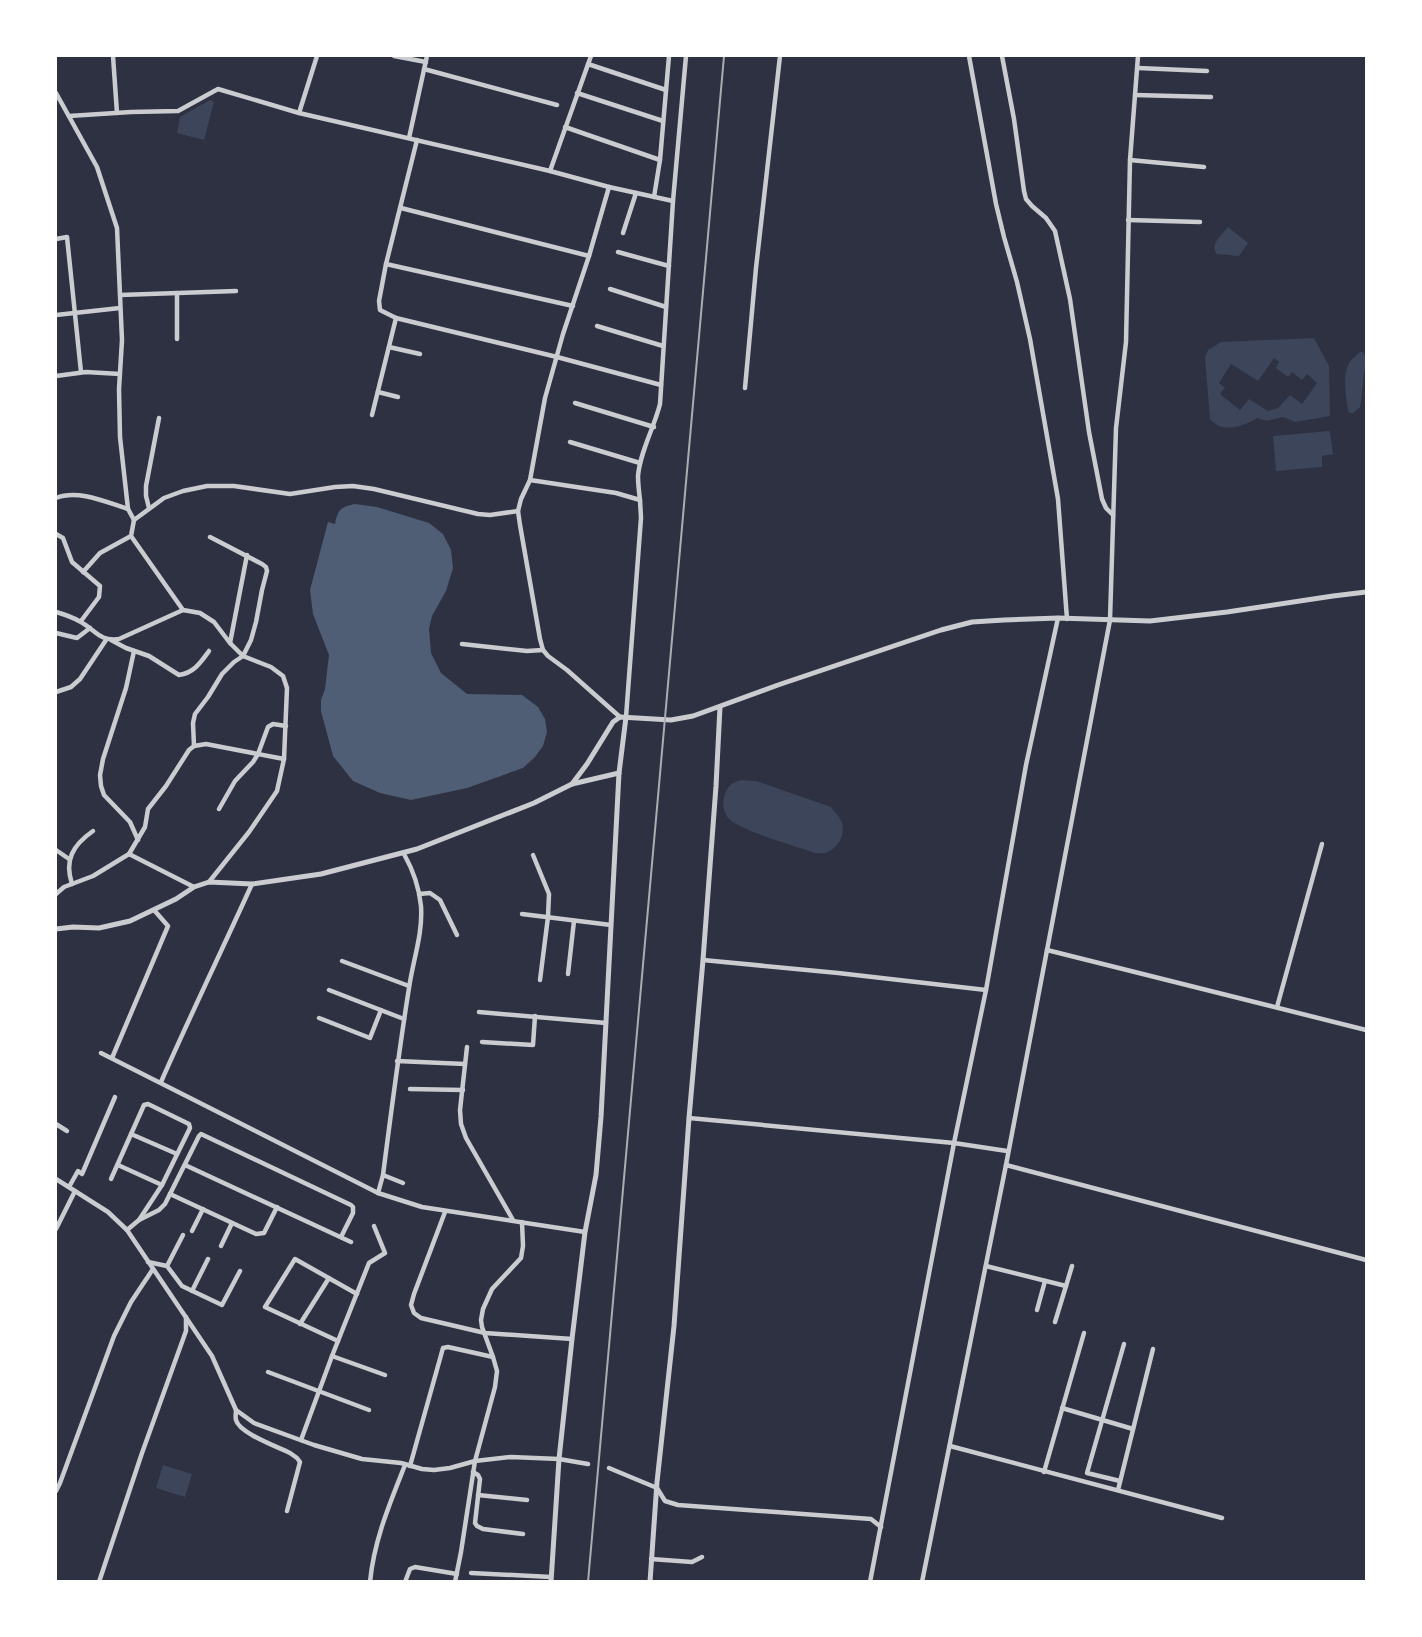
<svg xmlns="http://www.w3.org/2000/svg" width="1422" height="1637" font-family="'Work Sans',sans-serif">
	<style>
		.green { fill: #3c4559; fill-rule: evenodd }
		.water { fill: #4f5d75 }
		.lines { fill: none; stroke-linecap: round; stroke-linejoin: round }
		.minor { stroke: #caccd0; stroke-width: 4.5 }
		.tertiary { stroke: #caccd0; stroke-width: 5 }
		.rail { stroke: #abadb3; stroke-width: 2 }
	</style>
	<rect width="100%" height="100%" fill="#2d3142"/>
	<g class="green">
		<polygon points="210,100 214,102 204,140 177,133 180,117"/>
		<path d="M1228,227L1248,243L1239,256L1217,254C1209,244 1222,235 1228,227Z"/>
		<path d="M1314,338L1329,366L1330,416L1295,422L1283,417L1267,421L1257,418C1242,427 1223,434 1210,419L1205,357L1208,350L1221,342ZM1274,358L1279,362L1276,368L1288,377L1292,372L1302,380L1307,374L1317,383L1302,404L1290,395L1278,408L1268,411L1249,399L1240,410L1220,394L1225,388L1219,383L1231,364L1258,381Z"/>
		<path d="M1360,352H1363L1366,358V364L1364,373L1361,402L1360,407L1353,413H1349C1346,399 1342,376 1349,363C1352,359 1356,355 1360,352Z"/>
		<polygon points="1329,431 1330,432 1333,454 1322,456 1322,467 1276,471 1273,436"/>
		<path d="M742,780L756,781L831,807C835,812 840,817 842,823C846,835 837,850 825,853C822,853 819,853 815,853C795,846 744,832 729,819C724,814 722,803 724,797C727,786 732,782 742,780Z"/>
		<polygon points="163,1465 192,1474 185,1497 156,1488"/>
	</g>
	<path class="water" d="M355,504L377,507L429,523L443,534L451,550L453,568L446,591L432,616L429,629L431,653L441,673L467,694L522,695L538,707L545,719L547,732L543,746L535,757L523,768L467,788L411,800L380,793L353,781L333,756L321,711V700L325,689L329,655L313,614L310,590L328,522L335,524C338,509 341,507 355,504Z"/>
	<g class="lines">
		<g class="minor">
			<polyline points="113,56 117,113"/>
			<polyline points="394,56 426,62"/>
			<polyline points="969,56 996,204 1004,237 1017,282 1030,339 1058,499 1067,619"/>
			<polyline points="1002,56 1014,119 1024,191 1026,199 1032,206 1046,218 1055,231 1070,299 1089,432 1102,499 1106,508 1113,515"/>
			<polyline points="588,64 666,90"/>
			<polyline points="1138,68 1207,71"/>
			<polyline points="424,69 557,105"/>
			<polyline points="56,93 97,167 117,228 122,340 119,389 120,437 128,509 134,520 131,536 183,610 200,613 214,622 230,643 243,656 271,667 283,676 287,688 284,759 277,791 249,832 209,882"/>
			<polyline points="577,93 663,121"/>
			<polyline points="1135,95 1211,97"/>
			<polyline points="299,113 317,56"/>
			<polyline points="69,116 131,112 178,111 218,89 299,113 550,171 609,187 589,256 563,334 545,398 530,480 521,499 518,511 520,525 540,639 543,650 548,656 567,670 620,717"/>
			<polyline points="565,127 660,160"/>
			<polyline points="409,138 427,56"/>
			<polyline points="417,140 386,264 379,301 380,310 396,318 557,357 661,385"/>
			<polyline points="1130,160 1204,167"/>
			<polyline points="550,171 591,56"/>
			<polyline points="609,187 673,201"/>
			<polyline points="654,197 660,160 669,56"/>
			<polyline points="401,208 589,256"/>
			<polyline points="1128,220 1200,222"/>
			<polyline points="623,233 636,193"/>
			<polyline points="56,239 67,237 81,372"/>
			<polyline points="618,252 669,266"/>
			<polyline points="386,264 573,306"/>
			<polyline points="610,289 666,307"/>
			<polyline points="177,293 177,339"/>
			<polyline points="120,295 236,291"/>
			<polyline points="56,315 120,308"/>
			<polyline points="597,326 663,346"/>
			<polyline points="389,347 420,354"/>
			<polyline points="56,376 86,372 120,374"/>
			<polyline points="745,388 756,268 780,56"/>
			<polyline points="378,392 398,397"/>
			<polyline points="575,403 654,427"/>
			<polyline points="372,415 396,318"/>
			<polyline points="570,442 640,463"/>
			<polyline points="530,480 616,493 640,500 641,518 626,717"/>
			<path d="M56,498C78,489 106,502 128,509"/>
			<path d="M640,500C639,492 638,484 638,476C640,452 654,428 660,404L673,201L686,56"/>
			<polyline points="149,508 146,496 146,486 159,418"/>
			<polyline points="134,520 164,498 183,491 207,486 234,486 290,494 335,487 353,486 374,489 478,514 490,515 518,511"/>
			<polyline points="56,534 63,538 72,562 100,586 99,597 81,621"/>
			<polyline points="83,572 100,553 131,536"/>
			<path d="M56,612C63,614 72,617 79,621C95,629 99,642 119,639L183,610"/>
			<polyline points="56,633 77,638 90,628"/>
			<path d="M111,640L126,648L149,656L179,675C194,673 201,662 209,651"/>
			<polyline points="230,643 247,555"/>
			<polyline points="462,644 527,651 543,650"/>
			<polyline points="134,651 126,688 103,759 100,775 101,786 104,795 130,822 138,840"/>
			<polyline points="56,692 71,687 80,679 106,640"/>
			<polyline points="194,746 193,723 195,714 208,697 222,674 234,662 243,656 251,640 256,622 262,590 267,571 266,567 262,564 210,537"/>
			<polyline points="219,809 235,781 253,762 258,754 268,727 273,724 286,726"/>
			<polyline points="56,850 69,859"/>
			<polyline points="129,854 145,827 148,809 166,786 189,750 194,746 206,744 284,759"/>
			<path d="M404,854C413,870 419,886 421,906C423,934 413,960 409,988C399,1050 391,1113 383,1175L378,1193L422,1207L585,1232"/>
			<polyline points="533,855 549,894 548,917 540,980"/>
			<path d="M72,884C64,860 73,845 93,831"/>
			<polyline points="56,894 64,887 93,876 129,854 194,887"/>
			<polyline points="419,894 430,893 440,900 457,935"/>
			<polyline points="522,914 611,925"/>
			<polyline points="1047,950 1366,1030"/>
			<polyline points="703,960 838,973 986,990"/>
			<polyline points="342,961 409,986"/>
			<polyline points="568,974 574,921"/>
			<polyline points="329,990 404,1019"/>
			<polyline points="1277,1007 1322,844"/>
			<polyline points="479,1012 606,1023"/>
			<polyline points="319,1018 370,1038 381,1010"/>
			<polyline points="482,1042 533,1045 535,1016"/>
			<polyline points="467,1047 460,1110 461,1124 466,1138 513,1220"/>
			<polyline points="101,1053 378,1193"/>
			<polyline points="112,1058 168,926 154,910"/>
			<polyline points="397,1061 465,1064"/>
			<path d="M161,1082C190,1016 222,950 252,884"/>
			<polyline points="410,1089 463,1090"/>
			<polyline points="689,1118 954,1143 1007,1151"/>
			<polyline points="56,1124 67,1131"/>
			<polyline points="131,1134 177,1154"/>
			<polyline points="118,1165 162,1185"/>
			<polyline points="185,1165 351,1242"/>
			<polyline points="1006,1165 1110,620 1116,428 1126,342 1130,160 1138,56"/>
			<polyline points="383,1175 403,1183"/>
			<polyline points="56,1179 108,1212 127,1230 212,1356 236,1410 254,1423 314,1445 362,1459 401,1463 422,1469 434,1470 450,1468 475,1461 461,1552 455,1582"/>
			<polyline points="111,1179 144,1105 148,1104 189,1124 190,1128 162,1185 139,1220"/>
			<polyline points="69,1187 78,1171 82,1174 115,1097"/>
			<polyline points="170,1194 256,1234 264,1233 277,1207"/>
			<polyline points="445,1212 414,1294 411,1305 414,1313 421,1318 485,1333 572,1339"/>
			<polyline points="522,1222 523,1246 521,1258 492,1289 483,1309 481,1320 482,1327 493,1357 497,1371 495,1387 475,1461 511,1457 559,1459 588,1464"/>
			<polyline points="56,1229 75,1191"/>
			<polyline points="127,1230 139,1220 159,1210 165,1204 199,1136 201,1134 351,1205 353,1207 353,1213 341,1237"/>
			<polyline points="192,1231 203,1209"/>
			<polyline points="221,1246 232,1223"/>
			<polyline points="148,1262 167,1266 182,1286 222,1305 240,1271"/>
			<polyline points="167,1266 183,1235"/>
			<polyline points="986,1266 1066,1286 1055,1322"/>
			<polyline points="1066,1286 1072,1266"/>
			<polyline points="192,1291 208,1259"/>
			<polyline points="1037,1310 1045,1281"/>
			<polyline points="300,1324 329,1278"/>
			<polyline points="338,1341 265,1307 295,1259 357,1294"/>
			<polyline points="332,1356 385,1375"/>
			<polyline points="268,1372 369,1410"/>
			<polyline points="1062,1408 1133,1429"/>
			<path d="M236,1410C236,1414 235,1417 236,1420C239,1433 278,1447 290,1453L297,1458L300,1462L287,1511"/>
			<polyline points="301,1440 332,1356 369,1263 385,1253 374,1226"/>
			<polyline points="950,1446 1222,1518"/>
			<polyline points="410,1466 443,1348 448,1347 493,1357"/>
			<polyline points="609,1468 657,1488 665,1501 678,1505 871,1519 881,1527"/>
			<polyline points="473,1472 478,1475 480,1479 475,1523 477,1526 483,1529 523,1534"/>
			<polyline points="1044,1472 1084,1333"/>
			<polyline points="1120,1481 1087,1473 1124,1344"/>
			<polyline points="1118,1490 1153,1349"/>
			<polyline points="56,1491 60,1483 114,1336 131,1302 153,1269"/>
			<polyline points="478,1495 527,1500"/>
			<polyline points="651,1559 692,1562 702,1557"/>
			<polyline points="471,1573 551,1577"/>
			<polyline points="99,1582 142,1453 186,1331 186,1317"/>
			<path d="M370,1582C374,1540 390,1503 405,1465"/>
			<polyline points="405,1582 410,1569 415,1567 457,1574"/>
			<polyline points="870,1582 954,1143 986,990 1026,765 1058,618"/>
			<polyline points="922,1582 1006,1165 1366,1260"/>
		</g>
		<g class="tertiary">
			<polyline points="572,784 619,773"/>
			<polyline points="56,929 73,927 99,928 130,921 176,899 194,887 209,882 252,884 321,874 417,849 534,803 572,784 587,764 613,722 620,717 671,720 693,716 778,685 941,630 972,622 1004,620 1058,618 1150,621 1227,612 1333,596 1366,592"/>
			<polyline points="551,1582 559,1459 572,1339 585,1232 596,1175 601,1117 619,773 626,717"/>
			<polyline points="650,1582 657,1482 674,1326 689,1118 703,960 716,786 720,707"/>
		</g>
		<polyline class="rail" points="588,1582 724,56"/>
	</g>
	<rect width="1422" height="1637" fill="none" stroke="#ffffff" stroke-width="114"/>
</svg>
